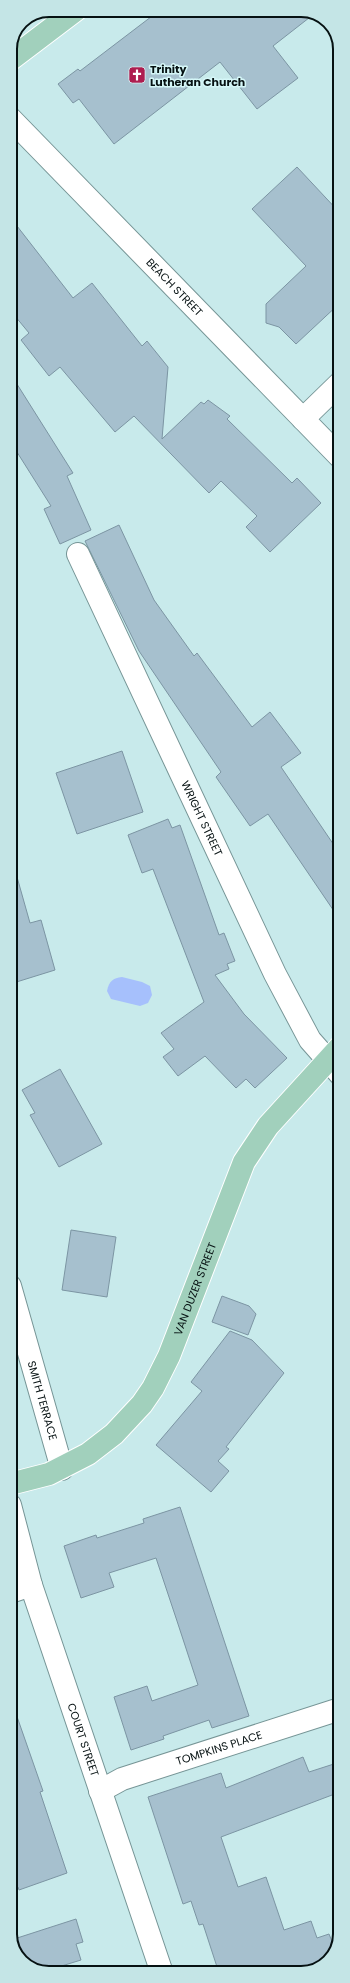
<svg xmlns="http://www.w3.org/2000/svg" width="350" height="1983" font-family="Poppins,sans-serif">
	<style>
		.water { fill: #a6c0fc }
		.building { fill: #a6c0ce; stroke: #7c95a3 }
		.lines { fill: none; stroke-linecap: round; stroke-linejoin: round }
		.minor-casing { stroke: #769596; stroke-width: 24 }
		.major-casing { stroke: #fff; stroke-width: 24 }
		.minor { stroke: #fff; stroke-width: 22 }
		.major { stroke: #a1d0bc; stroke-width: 22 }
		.labels { text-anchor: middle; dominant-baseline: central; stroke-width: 3; stroke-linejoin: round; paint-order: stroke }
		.poi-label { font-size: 11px; font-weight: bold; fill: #061112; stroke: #d5f7f8; text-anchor: start }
		.street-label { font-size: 11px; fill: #061112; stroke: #d5f7f8 }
		.rim { fill: none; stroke: #061112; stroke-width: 2 }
	</style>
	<rect width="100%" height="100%" fill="#c8eaeb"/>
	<path class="water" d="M122,977L142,982L150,986L152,995L148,1003L140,1006L111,999L107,991C109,981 113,978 122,977Z"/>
	<g class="building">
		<polygon points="160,10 306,10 314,14 273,46 298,78 257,109 220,62 114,144 79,99 73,103 58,84 78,69 80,71"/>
		<polygon points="297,167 340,213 340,303 296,344 279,327 266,323 266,304 306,266 252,209"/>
		<polygon points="10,217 73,298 92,283 142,346 147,341 168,367 162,439 201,402 204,404 208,400 230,416 227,419 292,483 297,478 321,503 270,552 246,527 257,516 221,481 209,493 134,416 115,432 60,367 49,376 21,340 29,333 10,310"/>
		<polygon points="10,373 73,473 67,476 91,530 60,544 44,509 51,506 10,441"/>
		<polygon points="119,525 154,600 194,656 197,653 252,727 270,712 301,753 281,767 340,854 340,920 268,814 250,826 216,777 221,772 139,651 85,541"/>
		<polygon points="122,751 143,812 77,834 56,773"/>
		<polygon points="168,819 172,828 180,825 219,935 224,933 235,961 227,964 229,969 215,975 244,1014 287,1058 255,1088 246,1079 236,1088 205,1056 178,1076 163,1057 174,1049 161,1033 204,1002 153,869 142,873 128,835"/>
		<polygon points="17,877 30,923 41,920 55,970 10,984 10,878"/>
		<polygon points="60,1069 102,1144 59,1167 30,1115 35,1113 22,1090"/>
		<polygon points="71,1230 116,1237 107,1297 62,1290"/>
		<polygon points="222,1296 249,1306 256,1314 248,1335 212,1322"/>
		<polygon points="230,1331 252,1340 284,1373 226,1447 229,1449 218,1461 229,1471 211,1492 156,1445 202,1391 191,1382"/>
		<polygon points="180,1507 249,1716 212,1728 209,1720 163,1736 164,1739 131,1750 114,1697 147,1686 152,1701 198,1685 177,1621 156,1558 109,1573 114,1587 81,1598 64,1546 96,1535 97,1538 144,1523 143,1519"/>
		<polygon points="14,1708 43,1791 40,1792 67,1873 19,1890 18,1887 10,1890 10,1709"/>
		<polygon points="303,1757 309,1772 340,1762 340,1792 221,1837 238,1887 266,1877 284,1930 311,1921 317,1938 329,1934 335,1949 330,1960 306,1973 219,1973 203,1924 199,1925 191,1901 183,1904 148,1797 221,1773 226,1788"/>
		<polygon points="76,1919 83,1942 76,1944 81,1960 42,1972 21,1962 11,1940"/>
	</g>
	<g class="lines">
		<defs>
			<g id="minor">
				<path id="s1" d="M10,118L340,457"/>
				<polyline points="303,419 340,383"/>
				<path id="s2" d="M78,554L275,974L310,1040L340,1074"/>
				<path id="s3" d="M10,1286L62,1469"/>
				<path id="s4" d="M10,1505L31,1585L162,1973"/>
				<polyline points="10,1592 31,1585"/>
				<path id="s5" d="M100,1791L122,1779L340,1709"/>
			</g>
			<g id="major">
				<polyline points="10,60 76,10"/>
				<path id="s6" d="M10,1484L49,1474L88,1454L114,1434L142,1404L153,1388L169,1356L244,1162L268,1126L340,1047"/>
			</g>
		</defs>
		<use href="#minor" class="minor-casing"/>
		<use href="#major" class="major-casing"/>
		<use href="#minor" class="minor"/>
		<use href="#major" class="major"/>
	</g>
	<defs>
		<symbol id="church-square" viewBox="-11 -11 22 22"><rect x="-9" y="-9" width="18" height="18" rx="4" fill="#ae1d4f" stroke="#d5f7f8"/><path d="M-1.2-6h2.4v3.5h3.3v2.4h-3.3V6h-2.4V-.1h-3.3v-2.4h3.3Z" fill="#fff"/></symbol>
	</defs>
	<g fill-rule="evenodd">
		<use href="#church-square" x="127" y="65" width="20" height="20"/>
	</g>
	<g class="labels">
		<g class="poi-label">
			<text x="150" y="69">Trinity<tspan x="150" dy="13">Lutheran Church</tspan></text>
		</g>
		<g class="street-label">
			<text stroke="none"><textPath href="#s1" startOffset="236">BEACH STREET</textPath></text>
			<text stroke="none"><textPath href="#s2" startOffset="292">WRIGHT STREET</textPath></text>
			<text stroke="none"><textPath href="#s6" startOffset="285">VAN DUZER STREET</textPath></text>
			<text stroke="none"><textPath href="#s3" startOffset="119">SMITH TERRACE</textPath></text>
			<text stroke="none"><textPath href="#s4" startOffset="246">COURT STREET</textPath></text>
			<text stroke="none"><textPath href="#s5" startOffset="127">TOMPKINS PLACE</textPath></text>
		</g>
	</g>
	<path d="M0 0H350V1983H0ZM49 17H301A32 32 0 0 1 333 49V1934A32 32 0 0 1 301 1966H49A32 32 0 0 1 17 1934V49A32 32 0 0 1 49 17Z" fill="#c4e5e6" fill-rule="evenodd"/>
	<path class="rim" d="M49 17H301A32 32 0 0 1 333 49V1934A32 32 0 0 1 301 1966H49A32 32 0 0 1 17 1934V49A32 32 0 0 1 49 17Z"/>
</svg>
